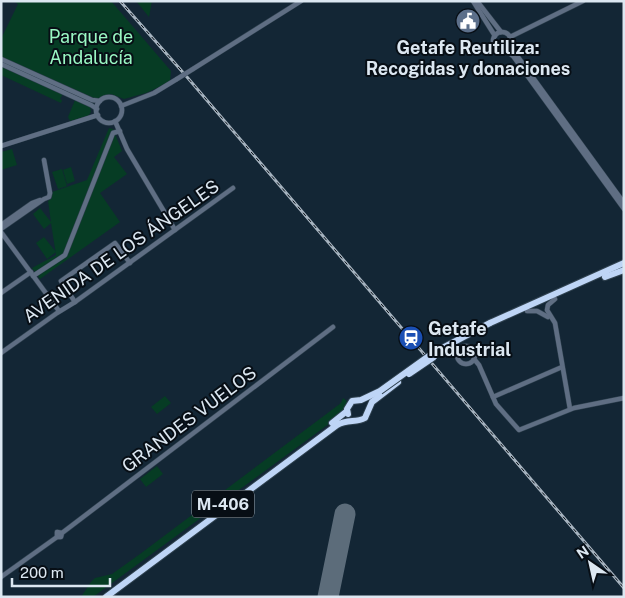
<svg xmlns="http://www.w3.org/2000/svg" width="625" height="598" font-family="'Public Sans',sans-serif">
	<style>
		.green { fill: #063c24 }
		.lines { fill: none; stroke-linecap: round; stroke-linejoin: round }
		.runway { stroke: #5c6c7a; stroke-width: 21 }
		.minor-casing { stroke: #2f414f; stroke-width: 5.5 }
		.highway-casing { stroke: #2f414f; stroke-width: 8 }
		.minor { stroke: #5f6e83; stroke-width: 4.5 }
		.highway { stroke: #bed5f6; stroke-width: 6 }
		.rail-casing { stroke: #a6b3bf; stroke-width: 3 }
		.rail { stroke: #070e15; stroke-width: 1; stroke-dasharray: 4; stroke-linecap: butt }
		.minor-bridge-casing { stroke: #2f414f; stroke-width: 5.5; stroke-linecap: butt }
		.highway-bridge-casing { stroke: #2f414f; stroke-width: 8; stroke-linecap: butt }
		.minor-bridge { stroke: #5f6e83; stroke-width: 4.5 }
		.highway-bridge { stroke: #bed5f6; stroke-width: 6 }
		.labels { text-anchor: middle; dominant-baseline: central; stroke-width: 4; stroke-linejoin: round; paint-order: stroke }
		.shield { fill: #070e15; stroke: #9ca6af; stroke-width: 1 }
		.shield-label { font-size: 16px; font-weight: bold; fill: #dce7f1 }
		.park-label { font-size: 18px; fill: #99f7c3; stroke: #070e15 }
		.poi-label { font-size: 18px; font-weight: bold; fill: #dce7f1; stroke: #070e15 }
		.street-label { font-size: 18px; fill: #dce7f1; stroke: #070e15 }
	</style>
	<rect width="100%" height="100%" fill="#132635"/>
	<g class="green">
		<polygon points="14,1 111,1 171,71 170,82 146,93 124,99 111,94 96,99 1,57 1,39 18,4"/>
		<polygon points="136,1 152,1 149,17"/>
		<polygon points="1,66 63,94 60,99 62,100 61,103 1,75"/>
		<polygon points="75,100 90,107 91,112 88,116 70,121 68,117"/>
		<polygon points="109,128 113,129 122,151 114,157 127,174 100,193 120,222 40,279 32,268 56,255 51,223 44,229 33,214 40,208 51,222 48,201 52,198 52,192 87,180"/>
		<polygon points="12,149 17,165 1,170 1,152"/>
		<polygon points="71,167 75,181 67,184 63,170"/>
		<polygon points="62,169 67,186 58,189 52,172"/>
		<polygon points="44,237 56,252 47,259 36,243"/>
		<polygon points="165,396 171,403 157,414 151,407"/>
		<polygon points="343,398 347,401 344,409 337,418 93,597 81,597 91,582 95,578 112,574 140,554 341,403"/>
		<polygon points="157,466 163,474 146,487 140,479"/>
	</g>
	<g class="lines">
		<polyline class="runway" points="328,597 345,514"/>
		<defs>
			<g id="minor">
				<polyline points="473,1 495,36"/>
				<polyline points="477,1 501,32"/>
				<circle cx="502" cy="41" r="9"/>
				<polyline points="510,37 583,1"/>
				<polyline points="510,46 624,203"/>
				<polyline points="505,50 513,56 624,209"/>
				<polyline points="1,59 92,100 100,101"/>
				<polyline points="1,64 91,105 97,109"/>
				<polyline points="193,69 301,1"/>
				<circle cx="109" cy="110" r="13"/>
				<polyline points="121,106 154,93 177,79"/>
				<polyline points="115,121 127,149 175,230"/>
				<polyline points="1,146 98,115"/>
				<polyline points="1,225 32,203 40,200"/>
				<polyline points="1,229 44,199 49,197 50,193 44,160"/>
				<polyline points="1,232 59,311"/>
				<polyline points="33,276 65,255 113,133 120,131"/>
				<polyline points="1,293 31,272"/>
				<polyline points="555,299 548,305 547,310 555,323 570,409"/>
				<polyline points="75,302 61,281 115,243 130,263"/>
				<polyline points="527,311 537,311 548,317"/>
				<circle cx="466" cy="355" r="9"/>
				<polyline points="1,353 57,313 75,302 233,188"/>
				<polyline points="474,359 479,365 496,404 519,430 574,408 624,398"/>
				<polyline points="493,397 562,367"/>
				<polyline points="62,533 61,537 57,537 57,532 62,533 333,327"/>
				<polyline points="1,577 57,537"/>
			</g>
			<g id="highway">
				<polyline points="605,277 624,270"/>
				<polyline points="490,323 624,263"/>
				<polyline points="348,414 347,409 352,401 361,400 380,391"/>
				<polyline points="332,423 347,411"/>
				<path d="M106,597L337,425C348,419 356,423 365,418L372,402L398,382"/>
			</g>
		</defs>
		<use href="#minor" class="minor-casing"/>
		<use href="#highway" class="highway-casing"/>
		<use href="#minor" class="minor"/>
		<use href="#highway" class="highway"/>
		<defs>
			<polyline id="rail" points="120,1 187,77 624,588"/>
		</defs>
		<use href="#rail" class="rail-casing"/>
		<use href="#rail" class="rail"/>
		<defs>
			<polyline id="minor-bridge" points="177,79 193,69"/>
			<g id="highway-bridge">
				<polyline points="409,374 434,357"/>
				<polyline points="380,391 433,353 490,323"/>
			</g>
		</defs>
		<use href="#minor-bridge" class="minor-bridge-casing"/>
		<use href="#highway-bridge" class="highway-bridge-casing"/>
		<use href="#minor-bridge" class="minor-bridge"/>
		<use href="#highway-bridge" class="highway-bridge"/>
	</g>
	<defs>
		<symbol id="civic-disc" viewBox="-11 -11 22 22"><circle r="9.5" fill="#5c6f8a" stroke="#070e15"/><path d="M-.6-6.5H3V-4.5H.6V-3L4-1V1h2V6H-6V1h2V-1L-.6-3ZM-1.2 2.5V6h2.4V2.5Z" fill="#fff"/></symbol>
		<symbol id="station-disc" viewBox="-11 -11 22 22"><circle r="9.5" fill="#1a4fb4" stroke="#070e15"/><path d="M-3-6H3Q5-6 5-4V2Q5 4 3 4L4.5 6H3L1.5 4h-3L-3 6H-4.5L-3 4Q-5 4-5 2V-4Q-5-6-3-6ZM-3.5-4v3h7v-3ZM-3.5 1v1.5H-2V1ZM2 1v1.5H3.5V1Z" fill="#fff"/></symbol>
	</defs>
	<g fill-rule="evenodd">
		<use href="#civic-disc" x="454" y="7" width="28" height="28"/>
		<use href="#station-disc" x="397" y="324" width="28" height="28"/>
	</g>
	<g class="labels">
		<rect class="shield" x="192" y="490.5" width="62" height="27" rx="4"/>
		<g class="shield-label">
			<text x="223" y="504">M-406</text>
		</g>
		<g class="park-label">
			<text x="91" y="36">Parque de<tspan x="91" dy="21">Andalucía</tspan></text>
		</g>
		<g class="poi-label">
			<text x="468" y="47">Getafe Reutiliza:<tspan x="468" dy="21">Recogidas y donaciones</tspan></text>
			<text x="428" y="328" text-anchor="start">Getafe<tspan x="428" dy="21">Industrial</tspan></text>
		</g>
		<g class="street-label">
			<text transform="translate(121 251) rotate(-35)">AVENIDA DE LOS ÁNGELES</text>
			<text transform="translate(189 419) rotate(-37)">GRANDES VUELOS</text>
		</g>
	</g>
	<rect width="625" height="598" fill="none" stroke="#dce7f1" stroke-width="5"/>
	<g transform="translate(590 563) rotate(326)" stroke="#070e15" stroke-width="4" paint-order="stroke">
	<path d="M0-4L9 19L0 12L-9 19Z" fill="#dce7f1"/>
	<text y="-8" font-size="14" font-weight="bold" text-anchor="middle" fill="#dce7f1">N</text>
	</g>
	<path d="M12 578v8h98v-8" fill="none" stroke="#dce7f1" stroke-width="2.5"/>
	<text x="20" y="578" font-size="15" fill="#dce7f1" stroke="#070e15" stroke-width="4" paint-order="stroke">200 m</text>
</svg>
